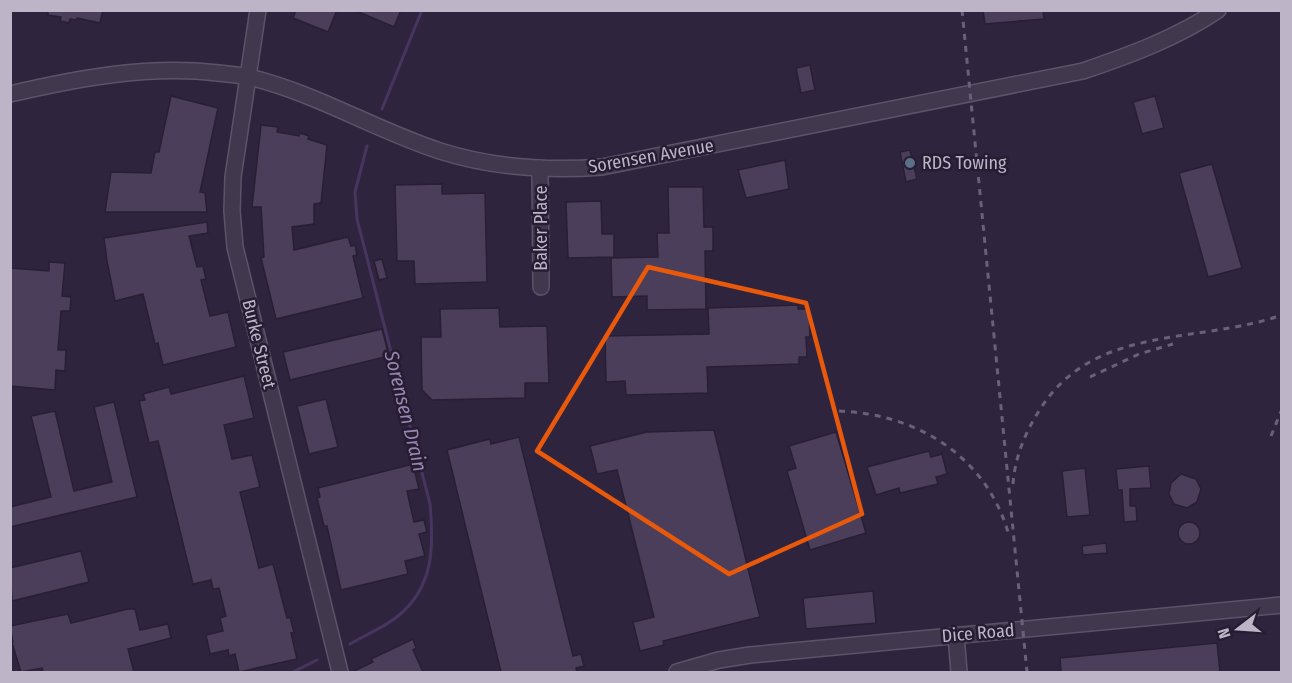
<svg xmlns="http://www.w3.org/2000/svg" width="1292" height="683" font-family="'Fira Sans Condensed',sans-serif">
	<style>
		.lines { fill: none; stroke-linecap: round; stroke-linejoin: round }
		.stream { stroke: #48355f; stroke-width: 3 }
		.building { fill: #4b3e5a; stroke: #291f34; stroke-width: 1.5 }
		.minor-casing { stroke: #5d5368; stroke-width: 18 }
		.minor { stroke: #42384d; stroke-width: 15 }
		.rail { stroke: #6b5f79; stroke-width: 3; stroke-dasharray: 6 6; stroke-linecap: butt }
		.marked { fill: none; stroke: #e8590c; stroke-width: 4.5; stroke-linejoin: round }
		.service-dot { fill: #5c6f8a; stroke: #271d32; stroke-width: 2 }
		.labels { text-anchor: middle; dominant-baseline: central; stroke-width: 5; stroke-linejoin: round; paint-order: stroke }
		.street-label { font-size: 18px; fill: #beb4c8; stroke: #271d32 }
		.poi-label { font-size: 18px; fill: #beb4c8; stroke: #271d32; text-anchor: start }
		.water-label { font-size: 20px; font-style: italic; fill: #9984b3; stroke: #271d32 }
	</style>
	<rect width="100%" height="100%" fill="#2f243d"/>
	<g class="lines">
		<g class="stream">
			<polyline points="382,109 422,10"/>
			<path d="M350,644C365,635 385,627 398,616C434,587 434,546 430,504L357,219L355,192L367,146"/>
			<polyline points="293,672 317,660"/>
		</g>
	</g>
	<g class="building">
		<polygon points="48,10 103,10 100,23 77,18 77,20 70,19 69,23 60,21 61,17 48,15"/>
		<polygon points="296,10 337,10 328,32 293,18"/>
		<polygon points="354,10 401,10 394,27"/>
		<polygon points="983,10 1043,10 1044,19 985,24"/>
		<polygon points="810,65 815,90 801,93 796,68"/>
		<polygon points="171,96 218,108 200,192 205,193 207,212 105,212 111,172 151,173 155,152 159,152"/>
		<polygon points="1155,96 1164,128 1142,134 1133,102"/>
		<polygon points="261,125 278,127 277,132 299,136 300,133 309,136 308,139 327,145 321,203 314,204 314,224 292,227 294,250 348,237 351,246 355,245 357,255 353,256 363,298 276,319 261,258 264,257 261,207 252,207"/>
		<polygon points="910,150 917,179 906,182 900,152"/>
		<polygon points="785,160 789,189 746,198 738,170"/>
		<polygon points="1212,164 1242,268 1208,277 1179,173"/>
		<polygon points="442,184 442,194 485,193 487,282 415,284 414,261 397,261 395,185"/>
		<polygon points="668,187 703,187 704,227 713,227 713,251 705,251 706,309 647,310 647,296 612,297 611,258 658,257 657,233 669,233"/>
		<polygon points="601,201 602,234 614,234 614,257 568,258 566,202"/>
		<polygon points="207,222 208,233 189,236 197,267 203,266 206,279 201,280 210,316 228,312 236,347 163,365 158,343 155,344 143,294 115,301 107,261 104,238"/>
		<polygon points="382,259 387,278 379,280 374,261"/>
		<polygon points="49,262 65,263 62,296 71,297 70,311 61,311 58,350 66,350 65,371 56,370 55,390 10,386 10,268 49,271"/>
		<polygon points="798,305 798,309 809,309 810,337 806,337 807,357 799,357 799,364 707,367 708,393 626,395 625,381 606,382 605,336 709,334 708,308"/>
		<polygon points="499,308 500,327 547,326 549,383 525,383 525,398 432,400 422,390 421,337 441,337 440,309"/>
		<polygon points="382,329 389,356 290,380 283,352"/>
		<polygon points="244,376 254,418 224,425 232,459 252,455 260,487 240,492 259,568 273,564 287,618 290,617 294,632 291,633 297,659 239,672 235,654 229,656 228,650 210,654 206,635 223,631 220,618 226,616 219,588 213,589 211,580 193,584 158,441 149,443 139,401 145,400 143,394 169,387 171,394"/>
		<polygon points="326,399 338,447 309,454 297,406"/>
		<polygon points="114,402 137,497 10,527 10,507 51,497 31,416 55,411 74,491 112,482 94,407"/>
		<polygon points="714,430 760,617 663,641 664,645 640,651 633,622 654,617 617,470 597,474 590,446 647,432"/>
		<polygon points="836,432 866,533 810,550 787,471 796,468 789,446"/>
		<polygon points="519,437 573,656 581,654 584,666 576,668 577,672 501,672 447,450 490,439 491,444"/>
		<polygon points="929,451 931,457 942,454 947,474 936,477 938,484 900,493 899,488 876,495 867,467"/>
		<polygon points="413,464 419,489 407,491 414,522 424,520 427,532 419,534 425,556 405,561 408,574 341,590 327,526 324,526 317,498 320,497 318,488"/>
		<polygon points="1149,466 1151,488 1130,489 1130,506 1136,506 1137,521 1124,522 1122,490 1118,490 1116,469"/>
		<polygon points="1085,468 1090,515 1067,517 1062,471"/>
		<polygon points="1181,474 1196,479 1201,489 1197,502 1187,508 1174,504 1169,494 1171,483"/>
		<circle cx="1189" cy="533" r="11"/>
		<polygon points="1106,543 1107,553 1083,555 1082,546"/>
		<polygon points="81,551 89,582 12,601 10,568"/>
		<polygon points="873,591 876,623 806,629 803,598"/>
		<polygon points="128,609 135,609 140,630 168,624 171,638 128,649 134,672 43,672 42,668 21,672 12,643 13,642 10,626 68,614 71,623"/>
		<polygon points="413,639 416,648 413,650 423,672 352,672 373,662 371,659"/>
		<polygon points="1217,643 1220,672 1061,672 1060,658"/>
	</g>
	<g class="lines">
		<defs>
			<g id="minor">
				<polyline points="258,10 233,177 232,211 235,247 340,672"/>
				<path d="M10,94C79,78 147,65 218,73C228,74 239,75 249,77C316,93 375,130 440,151C493,168 548,171 602,167L1083,71C1130,55 1177,38 1218,10"/>
				<polyline points="540,168 541,287"/>
				<polyline points="956,635 959,672"/>
				<polyline points="677,672 719,660 750,655 1282,605"/>
			</g>
		</defs>
		<use href="#minor" class="minor-casing"/>
		<use href="#minor" class="minor"/>
		<g class="rail">
			<polyline points="962,10 1027,672"/>
			<polyline points="1090,377 1139,354 1173,344"/>
			<path d="M839,411C916,414 985,455 1008,532"/>
			<polyline points="1271,436 1282,409"/>
			<path d="M1013,484C1015,457 1025,433 1039,411C1093,323 1197,345 1282,315"/>
		</g>
	</g>
	<path class="marked" d="M648,267L806,303L862,514L729,574L537,451Z"/>
	<circle class="service-dot" cx="910" cy="163" r="6"/>
	<g class="labels">
		<g class="street-label">
			<text transform="translate(651 156) rotate(-10)">Sorensen Avenue</text>
			<text transform="translate(541 228) rotate(-90)">Baker Place</text>
			<text transform="translate(259 344) rotate(76)">Burke Street</text>
			<text transform="translate(978 633) rotate(-5)">Dice Road</text>
		</g>
		<g class="poi-label">
			<text x="922" y="163">RDS Towing</text>
		</g>
		<g class="water-label">
			<text transform="translate(406 411) rotate(76)">Sorensen Drain</text>
		</g>
	</g>
	<rect width="1292" height="683" fill="none" stroke="#beb4c8" stroke-width="24"/>
	<g transform="translate(1238 629) rotate(253)" stroke="#271d32" stroke-width="4.5" paint-order="stroke">
	<path d="M0-4.5L10 22L0 15L-10 22Z" fill="#beb4c8"/>
	<text y="-9" font-size="16" font-weight="bold" text-anchor="middle" fill="#beb4c8">N</text>
	</g>
</svg>
